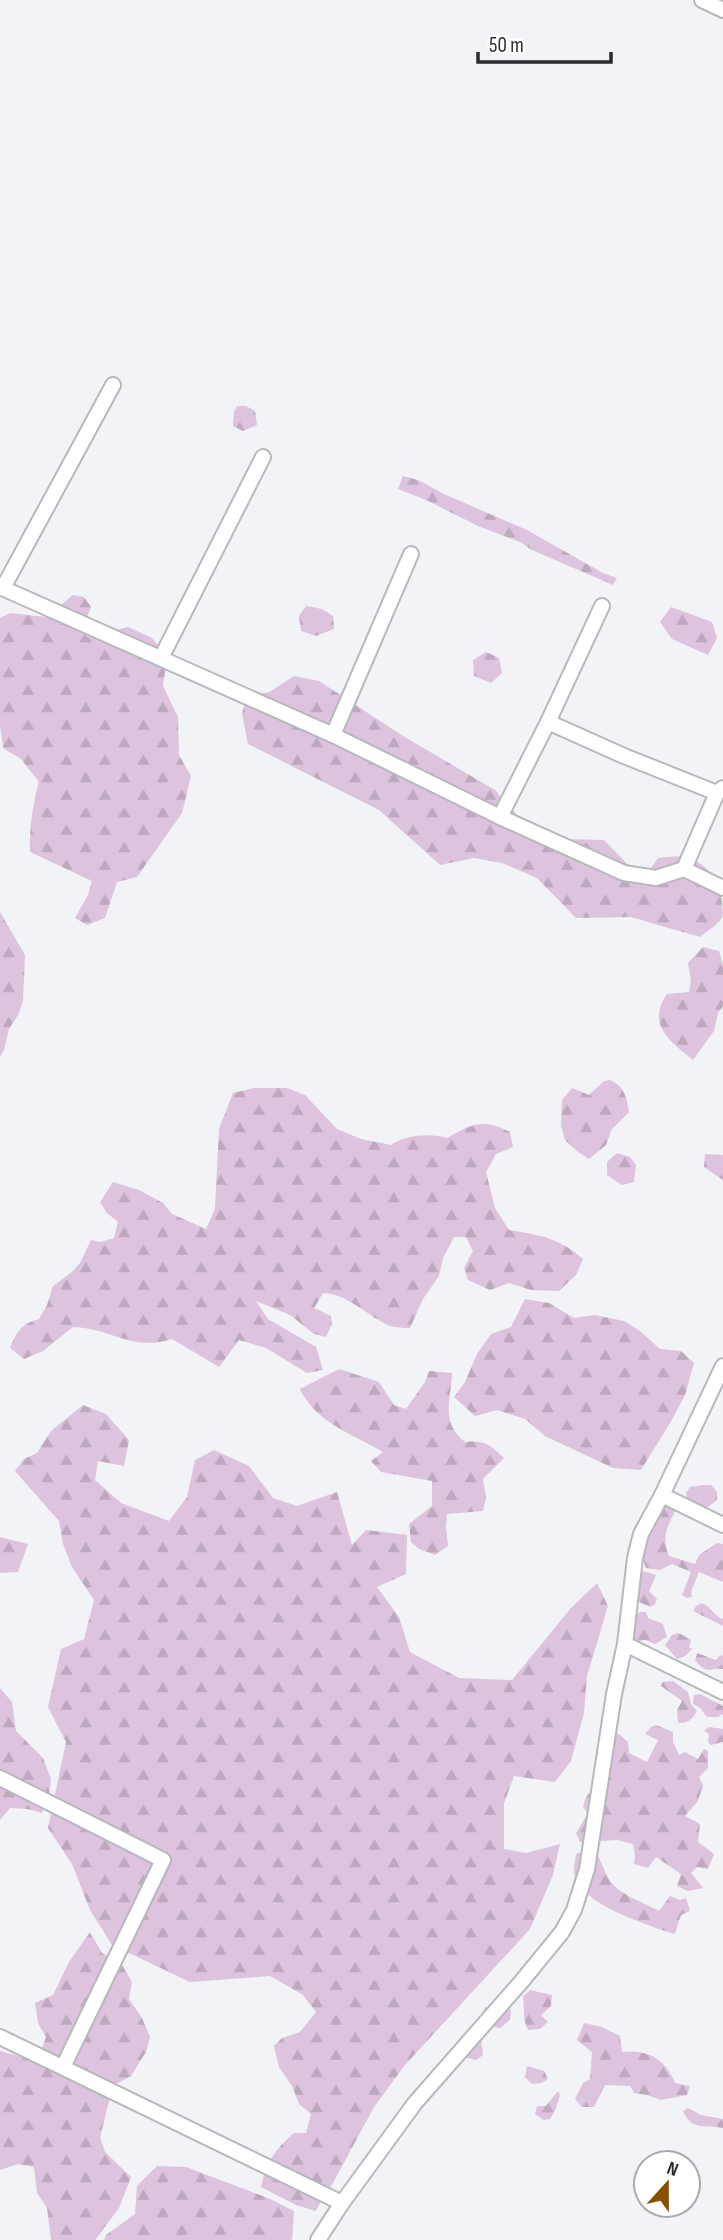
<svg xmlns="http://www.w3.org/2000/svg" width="723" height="2240" font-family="'Sofia Sans Condensed',sans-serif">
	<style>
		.forest { fill: url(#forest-firs) }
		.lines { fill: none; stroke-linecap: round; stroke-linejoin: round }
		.street-casing { stroke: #b6b8bb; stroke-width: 18 }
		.street { stroke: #fff; stroke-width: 14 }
	</style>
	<defs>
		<pattern id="forest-firs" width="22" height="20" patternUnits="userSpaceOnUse" patternTransform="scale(1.75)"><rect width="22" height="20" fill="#ddc3dd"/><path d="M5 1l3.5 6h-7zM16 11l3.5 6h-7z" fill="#bea8be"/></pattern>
	</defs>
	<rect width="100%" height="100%" fill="#f1f3f6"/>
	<g class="forest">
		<polygon points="237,406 246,406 255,411 257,425 243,431 233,426 234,412"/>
		<polygon points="403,476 418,480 444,494 527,530 603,573 617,578 613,585 532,550 520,542 478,526 426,500 398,489"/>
		<path d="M73,595L84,597L91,607L84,625L87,637L128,627L152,638L167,657L163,686L178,717L179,755L191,776L182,813L137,877L117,882L105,918L87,925L75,918L88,895L92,881L30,852C29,831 33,802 39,782L21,759L3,748L0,725V618L10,613L46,617Z"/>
		<polygon points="306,606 322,609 333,616 334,629 316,636 301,631 299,616"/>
		<polygon points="671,607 712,622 717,638 708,655 672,639 660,622"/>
		<polygon points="486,652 499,658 502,673 491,683 474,676 473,660"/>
		<path d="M294,676L319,681L403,736L495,790L518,816L548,834L568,839L604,840L634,871L645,876L658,858C668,857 680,855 691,859C713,867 723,890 723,915C720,924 707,931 700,937L631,917L576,918L537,878L502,863L474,858L440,865L379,810L248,744L242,714L246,699L271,691Z"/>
		<polygon points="0,912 25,955 23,1001 18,1015 9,1029 4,1050 0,1057"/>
		<path d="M703,947L719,951L723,964V1006L718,1013L714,1031L693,1060C670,1041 646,1025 667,994L689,992L691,981L688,963Z"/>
		<path d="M610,1080C624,1086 627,1097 629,1112L612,1129L606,1145L589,1159L578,1152L565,1140L561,1125L562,1100L572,1088L589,1095L604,1081Z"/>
		<path d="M254,1088H287L305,1095L337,1129L361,1139L391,1145C405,1135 431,1133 447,1138C471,1124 484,1118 510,1132L513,1147L496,1154L486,1172L495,1208L509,1230C539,1235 560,1238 583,1259L576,1275L559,1291L531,1290L509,1283L490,1290L468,1280L464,1268L473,1251L466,1237H454L443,1258L439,1276L423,1299L410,1328C403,1328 394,1328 388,1325C366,1315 348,1294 323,1293L314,1308L331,1316L332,1324L326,1337L314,1334L290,1315L256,1301L268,1319L316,1347L323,1370L307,1373L266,1348L239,1340L219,1367L172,1339C132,1352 111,1328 73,1327L43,1351L24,1359L10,1348C17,1331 21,1324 39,1319L47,1305L53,1286L72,1272L80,1263L91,1240L100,1242L114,1238L118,1222L107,1213L100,1202L113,1182L139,1190L163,1203L172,1214L206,1229L215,1209L219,1129L233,1093Z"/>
		<polygon points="617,1153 630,1157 636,1165 634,1182 622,1185 607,1175 607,1162"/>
		<polygon points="705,1154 723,1155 723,1180 704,1167"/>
		<polygon points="525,1299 549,1303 574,1318 595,1315 624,1321 640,1331 660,1349 681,1351 694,1363 685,1395 673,1418 641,1470 613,1468 545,1436 525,1419 497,1410 475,1416 454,1397 465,1382 477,1354 491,1334 511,1327"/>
		<path d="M339,1369L379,1382L394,1405L406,1409L425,1382L429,1371L452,1373C451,1401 440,1422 465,1442C485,1440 490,1445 504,1458L483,1479L486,1497L483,1511L447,1514L446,1528L448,1546L435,1555L419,1549L411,1542L409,1524L432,1506V1481L381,1472L371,1461L383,1452C353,1434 316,1423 300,1389Z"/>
		<path d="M83,1405L106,1414L129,1440L124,1466L98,1461L95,1480L121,1503L169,1521L187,1497L195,1460L214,1450L249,1466L273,1498L297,1506L337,1492L352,1545L366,1530L407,1535L406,1574L377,1587L399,1617L410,1652L459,1678L512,1680L571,1608L597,1583L608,1606L587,1676L584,1713L571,1761L555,1782L514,1776L504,1803V1849L526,1853L560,1844L553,1875L530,1929L405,2065L374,2107L333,2183L315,2211L296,2205L261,2187C265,2163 276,2148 294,2133H306L311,2114L299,2104L292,2086L279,2067L274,2046L282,2038L300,2032L316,2012L303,1995L270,1976L190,1982L112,1945L90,1910L72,1864L48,1828L66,1742L48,1707L61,1649L84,1639L94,1600L72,1567L63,1544L59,1521L15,1471L24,1459L37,1453L51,1431Z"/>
		<polygon points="703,1485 711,1485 717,1492 717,1500 708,1507 697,1506 688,1502 686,1493 690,1487"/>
		<path d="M664,1503L672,1504L675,1511C667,1528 661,1537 669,1556L695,1564L699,1555L717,1543L723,1544V1582L699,1572L691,1592L692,1597L687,1598L682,1595L691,1572L672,1564L660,1570L646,1568C640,1553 643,1539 655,1528L654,1512Z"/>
		<polygon points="0,1537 28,1544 18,1572 0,1573"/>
		<path d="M643,1571L656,1575L649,1591L657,1599L655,1604L650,1607L637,1601L635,1592C640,1585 639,1578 643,1571Z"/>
		<path d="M702,1603C712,1608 715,1617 723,1619V1626L693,1611L696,1606Z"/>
		<polygon points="640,1612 646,1612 648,1618 663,1624 667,1637 655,1644 645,1640 634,1642 626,1634 629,1619"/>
		<polygon points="679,1633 691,1640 689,1647 692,1649 685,1656 677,1659 665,1645 672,1635"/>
		<path d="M697,1653L716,1660L720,1655L723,1656V1669C708,1667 708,1676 695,1660Z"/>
		<path d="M673,1681L688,1692L691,1704L697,1711C692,1720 688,1723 678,1723L677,1710L682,1701L661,1686L662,1682Z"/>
		<polygon points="0,1688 12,1702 16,1731 43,1758 51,1779 49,1796 42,1813 28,1809 10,1808 0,1820"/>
		<polygon points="700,1694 723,1706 723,1714 718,1717 707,1717 700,1708 693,1704 694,1695"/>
		<polygon points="656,1725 673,1732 673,1742 679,1755 685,1752 698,1759 704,1749 708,1751 708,1768 699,1777 703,1785 698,1801 685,1816 700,1824 698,1842 714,1854 708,1869 697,1867 691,1873 703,1888 688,1891 677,1886 681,1874 656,1857 648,1868 634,1864 635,1856 633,1844 617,1840 580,1842 576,1833 588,1813 583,1807 586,1797 595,1787 608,1731 619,1734 628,1742 629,1753 647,1762 658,1740 645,1734 651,1727"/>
		<polygon points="709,1727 723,1729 723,1742 711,1745 708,1742 709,1734 704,1731"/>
		<path d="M584,1851L596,1852C601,1861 604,1870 608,1878C617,1894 643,1902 659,1911L670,1896L680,1900L686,1898L690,1911L681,1915L675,1934C650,1926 583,1905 575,1877C573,1871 575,1861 576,1854Z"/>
		<polygon points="90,1932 102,1953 122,1965 132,1982 129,1999 142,2018 150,2037 146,2052 131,2076 113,2086 100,2137 105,2152 131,2177 119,2208 95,2240 51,2240 47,2208 37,2193 34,2167 18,2164 0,2170 0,2051 29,2059 41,2051 46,2037 38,2023 35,2003 53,1995 69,1962"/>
		<path d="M530,1990L552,1995L551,2006L541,2015L548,2022L540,2029L528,2030C522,2018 525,2009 523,1997Z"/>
		<polygon points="501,2006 511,2010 510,2020 500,2028 489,2026 482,2015 485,2007"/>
		<path d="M584,2023L602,2027L620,2036L622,2052C647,2049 666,2059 675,2083L690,2086L687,2095L661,2100L647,2095L634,2093L630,2086L605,2085L594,2107H582L575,2099L583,2083L590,2079L592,2052L577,2040Z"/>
		<polygon points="476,2035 481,2039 483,2055 476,2060 464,2057"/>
		<polygon points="527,2066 544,2071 548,2079 541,2083 532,2084 525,2077"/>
		<polygon points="558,2091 560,2095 556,2109 550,2119 544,2120 535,2114 537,2106 546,2106"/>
		<path d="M688,2108L701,2115L723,2119V2128C706,2124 692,2132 683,2111Z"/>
		<polygon points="157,2166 186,2167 268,2198 294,2211 292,2240 104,2240 106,2235 135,2214 137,2186"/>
	</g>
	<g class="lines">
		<defs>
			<g id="street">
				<polyline points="702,0 723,10"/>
				<polyline points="0,587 333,735 500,817 624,873 656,878 684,869 723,888"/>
				<polyline points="3,588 113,385"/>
				<polyline points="161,658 263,457"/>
				<polyline points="548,722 624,756 717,793"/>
				<polyline points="333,735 411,554"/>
				<polyline points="500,817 548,722 602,606"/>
				<polyline points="684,869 717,793 723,788"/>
				<polyline points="662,1495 723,1525"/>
				<polyline points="625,1644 723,1692"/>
				<polyline points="0,1778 163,1860 63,2067"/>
				<polyline points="0,2037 342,2203"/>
				<polyline points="318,2240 342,2203 415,2103 522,1981 562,1932 574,1910 587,1869 614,1694 625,1644 635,1558 641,1534 662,1495 723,1366"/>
			</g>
		</defs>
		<use href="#street" class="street-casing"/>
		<use href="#street" class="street"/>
	</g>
	<g transform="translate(667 2184) rotate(21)"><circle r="33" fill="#ffffff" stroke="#aaaaab" stroke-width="2"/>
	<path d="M0-5L12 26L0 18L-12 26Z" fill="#874e04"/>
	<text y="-10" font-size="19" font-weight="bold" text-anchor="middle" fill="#2a2a2c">N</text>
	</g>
	<path d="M478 52v10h133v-10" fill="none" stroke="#2a2a2c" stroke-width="3.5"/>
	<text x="489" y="52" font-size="21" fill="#2a2a2c" stroke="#ffffff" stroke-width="5" paint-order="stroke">50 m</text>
</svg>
